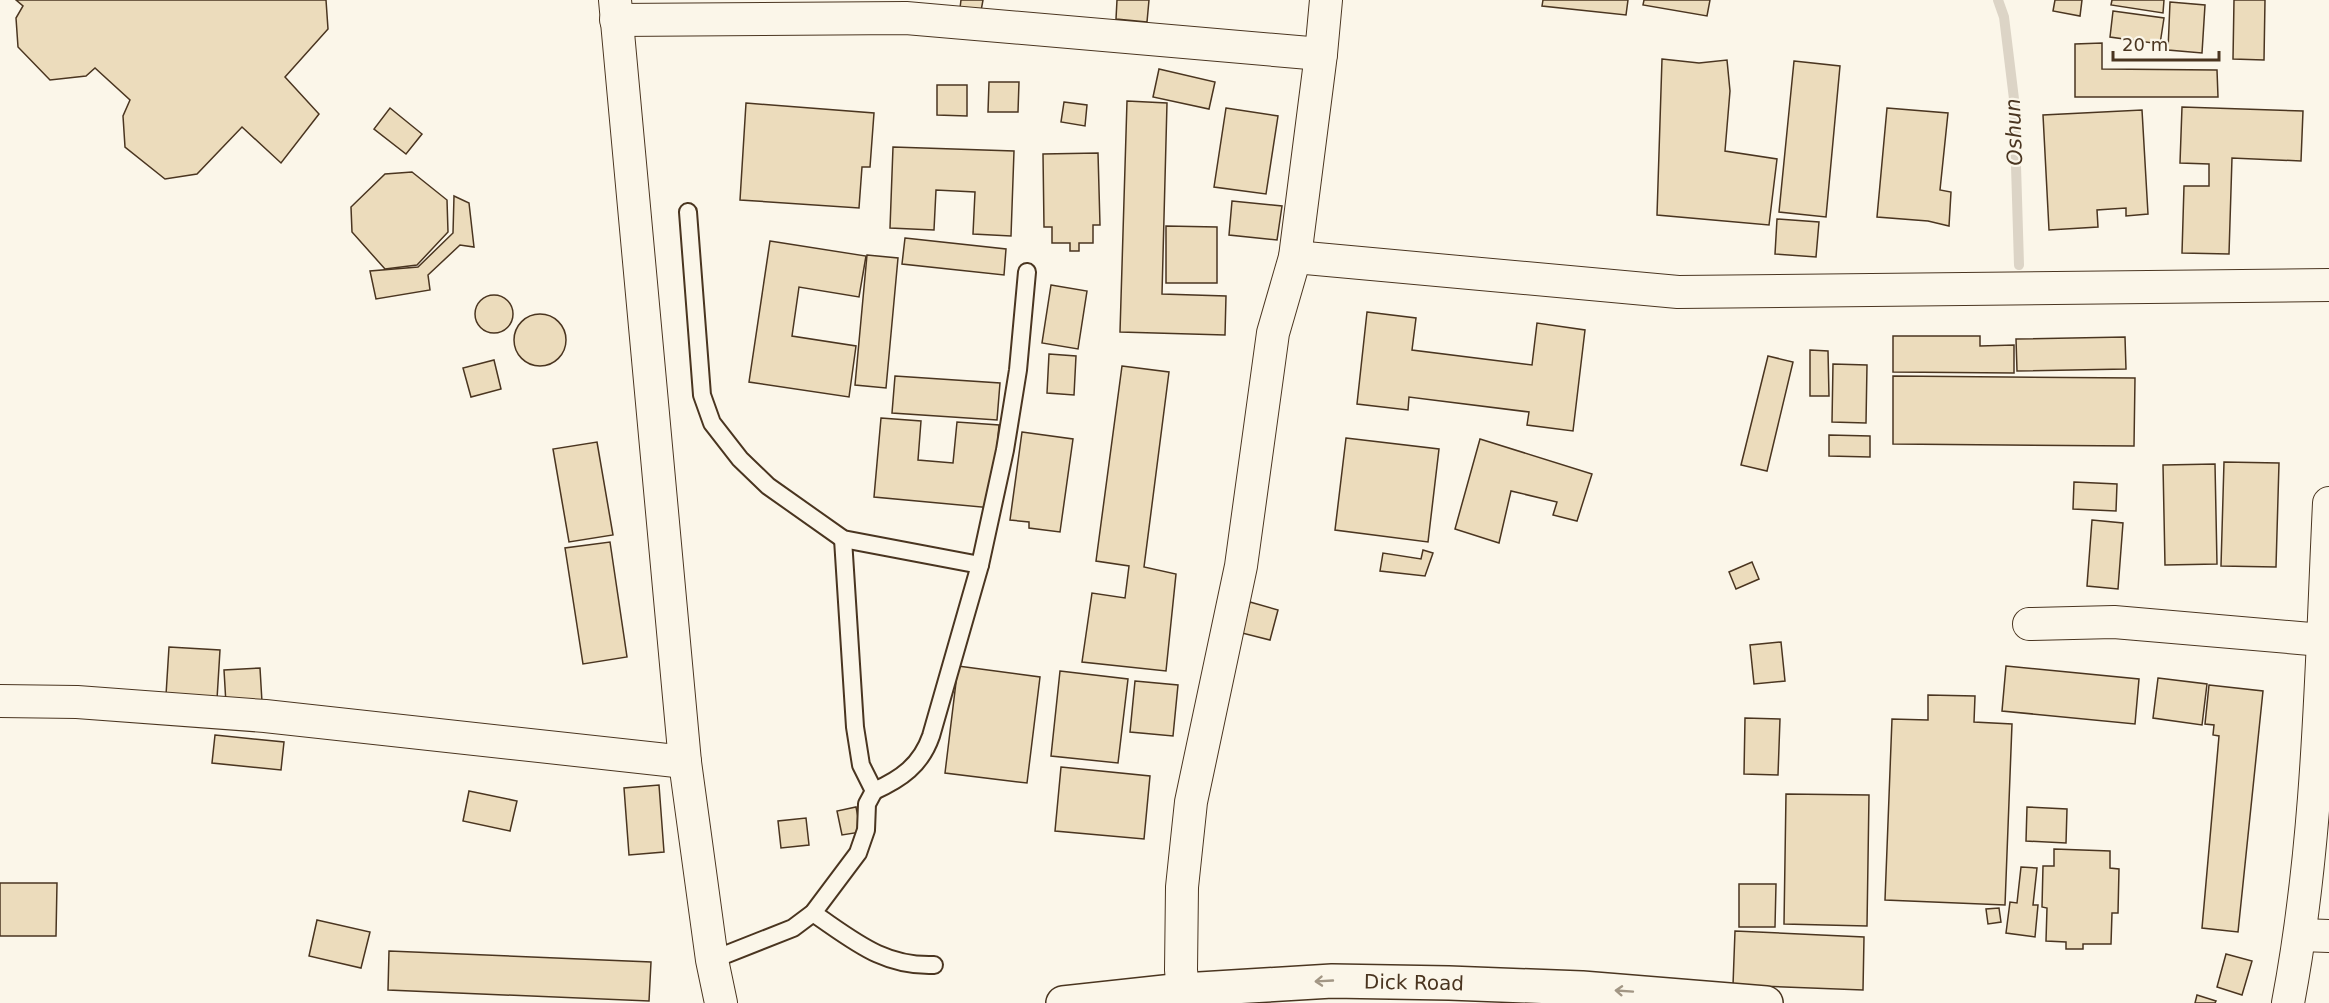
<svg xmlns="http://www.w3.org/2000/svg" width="2329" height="1003" font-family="'DejaVu Sans',sans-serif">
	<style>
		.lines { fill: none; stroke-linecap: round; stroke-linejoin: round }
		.stream { stroke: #dcd4c6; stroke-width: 10 }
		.building { fill: #ecdcbc; stroke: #4a3520; stroke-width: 1.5 }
		.lane-casing { stroke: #4a3520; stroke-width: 20 }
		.street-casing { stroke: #4a3520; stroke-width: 34 }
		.secondary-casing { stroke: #4a3520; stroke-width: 36 }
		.lane { stroke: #fbf6e9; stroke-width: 16 }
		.street { stroke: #fbf6e9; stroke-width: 32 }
		.secondary { stroke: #fbf6e9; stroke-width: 33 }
		.oneway { stroke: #a29684 }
		.labels { text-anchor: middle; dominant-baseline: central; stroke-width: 4.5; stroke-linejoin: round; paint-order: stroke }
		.street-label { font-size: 20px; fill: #4a3520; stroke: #fbf6e9 }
		.water-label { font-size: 21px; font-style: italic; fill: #4a3520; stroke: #fbf6e9 }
	</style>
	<rect width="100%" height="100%" fill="#fbf6e9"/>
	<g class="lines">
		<polyline class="stream" points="1998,0 2004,17 2014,99 2019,265"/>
	</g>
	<g class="building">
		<polygon points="16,0 326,0 328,29 285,77 319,114 281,163 242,127 197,174 165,179 125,147 123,116 130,100 95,68 86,76 50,80 18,47 16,18 23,6"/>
		<polygon points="961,0 983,0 981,11 960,8"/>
		<polygon points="1117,0 1149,0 1147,22 1116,19"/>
		<polygon points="1543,0 1628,0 1626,15 1542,6"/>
		<polygon points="1644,0 1710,0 1707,16 1643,5"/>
		<polygon points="2055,0 2082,0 2080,16 2053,11"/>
		<polygon points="2112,0 2164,0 2163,13 2111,5"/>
		<polygon points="2234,0 2265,0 2264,60 2233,59"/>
		<polygon points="2170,2 2205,5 2202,53 2168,50"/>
		<polygon points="2113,11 2164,18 2160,44 2110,37"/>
		<polygon points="2102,43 2102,69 2217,70 2218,97 2075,97 2075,44"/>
		<polygon points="1662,59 1699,63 1727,60 1730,91 1725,151 1777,159 1769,225 1657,215"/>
		<polygon points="1794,61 1840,66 1826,217 1779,212"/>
		<polygon points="1159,69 1215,82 1209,109 1153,97"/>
		<polygon points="989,82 1019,82 1018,112 988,112"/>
		<polygon points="937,85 967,85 967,116 937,115"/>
		<polygon points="1127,101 1167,103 1162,294 1226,296 1225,335 1120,332"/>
		<polygon points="1064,102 1087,105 1085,126 1061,122"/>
		<polygon points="746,103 874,113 870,167 862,167 859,208 740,200"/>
		<polygon points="2182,107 2303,111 2301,161 2232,158 2229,254 2182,253 2184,186 2209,186 2209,164 2180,163"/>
		<polygon points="390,108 422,134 406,154 374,129"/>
		<polygon points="1226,108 1278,116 1266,194 1214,187"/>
		<polygon points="1887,108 1948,113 1940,190 1951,192 1949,226 1928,221 1877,217"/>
		<polygon points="2142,110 2148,214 2126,216 2126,208 2097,210 2098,227 2049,230 2043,115"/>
		<polygon points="893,147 1014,151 1011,236 973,234 975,192 936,190 934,230 890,228"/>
		<polygon points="1098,153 1100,225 1093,225 1093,243 1079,243 1079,251 1070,251 1070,243 1052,243 1052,227 1044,227 1043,154"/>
		<polygon points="412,172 447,200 448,232 417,265 385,269 352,232 351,207 385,174"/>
		<polygon points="454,196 469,203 474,247 460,245 428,275 430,290 376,299 370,271 418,267 453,233"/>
		<polygon points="1232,201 1282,206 1277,240 1229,235"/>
		<polygon points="1777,219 1819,222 1816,257 1775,254"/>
		<polygon points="1166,226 1217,227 1217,283 1166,283"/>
		<polygon points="905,238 1006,249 1004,275 902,264"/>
		<polygon points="770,241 866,256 859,297 799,287 792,336 856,346 849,397 749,382"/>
		<polygon points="867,255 898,258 886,388 855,385"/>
		<polygon points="1051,285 1087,291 1078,349 1042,343"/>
		<circle cx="494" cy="314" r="19"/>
		<polygon points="1367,312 1416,318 1412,350 1532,365 1537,323 1585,330 1573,431 1527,425 1529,412 1409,397 1408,410 1357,404"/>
		<circle cx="540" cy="340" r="26"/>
		<polygon points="1893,336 1980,336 1980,346 2014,345 2014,373 1893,372"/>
		<polygon points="2125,337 2126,369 2017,371 2016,339"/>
		<polygon points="1810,350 1828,351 1829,396 1810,396"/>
		<polygon points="1049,354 1076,356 1074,395 1047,393"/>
		<polygon points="1768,356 1793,362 1767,471 1741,465"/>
		<polygon points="494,360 501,389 471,397 463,368"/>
		<polygon points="1833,364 1867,365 1866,423 1832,422"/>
		<polygon points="1122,366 1169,372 1144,567 1176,574 1166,671 1082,662 1092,593 1125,598 1129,566 1096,561"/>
		<polygon points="895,376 1000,383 997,420 892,413"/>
		<polygon points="1893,376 2135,378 2134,446 1893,444"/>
		<polygon points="881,418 921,421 918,460 953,463 957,422 999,425 992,508 874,497"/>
		<polygon points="1022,432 1073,439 1060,532 1029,528 1029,522 1010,520"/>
		<polygon points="1829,435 1870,436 1870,457 1829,456"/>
		<polygon points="1346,438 1439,449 1428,542 1335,530"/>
		<polygon points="1480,439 1592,474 1577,521 1553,515 1557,502 1511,491 1499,543 1455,529"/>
		<polygon points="597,442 613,535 569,542 553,449"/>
		<polygon points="2224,462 2279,463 2276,567 2221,566"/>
		<polygon points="2215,464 2217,564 2165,565 2163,465"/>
		<polygon points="2074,482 2117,484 2116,511 2073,509"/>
		<polygon points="2092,520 2123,523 2118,589 2087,586"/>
		<polygon points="610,542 627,657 583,664 565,548"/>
		<polygon points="1423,550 1433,553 1425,576 1380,571 1383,553 1421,559"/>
		<polygon points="1752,562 1759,579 1736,589 1729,572"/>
		<polygon points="1250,602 1278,610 1270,640 1242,633"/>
		<polygon points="1781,642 1785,681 1754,684 1750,645"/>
		<polygon points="169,647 220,650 217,699 166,695"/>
		<polygon points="958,666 1040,677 1027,783 945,773"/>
		<polygon points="2006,666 2139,679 2135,724 2002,711"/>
		<polygon points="260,668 262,702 226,704 224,670"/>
		<polygon points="1060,671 1128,679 1118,763 1051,756"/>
		<polygon points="2158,678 2207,684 2202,725 2153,718"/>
		<polygon points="1135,681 1178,685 1173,736 1130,732"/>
		<polygon points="2209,685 2263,691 2238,932 2202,928 2219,736 2213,735 2214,725 2205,724"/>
		<polygon points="1928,695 1975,696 1974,722 2012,724 2005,905 1885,900 1892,719 1928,720"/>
		<polygon points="1745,718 1780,719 1778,775 1744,774"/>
		<polygon points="215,735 284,742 281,770 212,763"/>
		<polygon points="1061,767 1150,776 1144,839 1055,831"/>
		<polygon points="659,785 664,852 629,855 624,788"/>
		<polygon points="469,791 517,801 510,831 463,821"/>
		<polygon points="1786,794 1869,795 1867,926 1784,924"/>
		<polygon points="856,807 861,832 842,835 837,811"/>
		<polygon points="2027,807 2067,809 2066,843 2026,841"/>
		<polygon points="806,818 809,845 781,848 778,821"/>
		<polygon points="2054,849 2110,851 2110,868 2119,869 2118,913 2112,913 2111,944 2083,944 2083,949 2066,949 2066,942 2046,941 2047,908 2042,907 2043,866 2054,866"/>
		<polygon points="2021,867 2037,868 2033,905 2038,905 2035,937 2006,933 2010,902 2017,903"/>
		<polygon points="0,883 57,883 56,936 0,936"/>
		<polygon points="1739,884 1776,884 1775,927 1739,927"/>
		<polygon points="1999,908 2001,922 1988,924 1986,909"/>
		<polygon points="317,920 370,932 361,968 309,956"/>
		<polygon points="1735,931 1864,937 1863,990 1733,985"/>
		<polygon points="389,951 651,962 649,1001 388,990"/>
		<polygon points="2226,954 2252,961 2242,995 2217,987"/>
		<polygon points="2197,995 2216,1001 2215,1003 2195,1003"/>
	</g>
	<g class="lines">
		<defs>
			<g id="lane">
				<polyline points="688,212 702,395 712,423 740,459 768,486 843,539 980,565"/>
				<path d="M874,791C901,779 921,765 931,736L980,565L1005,450L1018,370L1027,272"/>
				<path d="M813,913C853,940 883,967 934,965"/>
				<polyline points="712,960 793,928 813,913 858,853 866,830 867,804 874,791 861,765 855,727 843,539"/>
			</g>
			<g id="street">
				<polyline points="615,0 685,762 712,960 721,1003"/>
				<polyline points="616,20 906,18 1321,54"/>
				<polyline points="1295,257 1678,292 2329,285"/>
				<polyline points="2029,624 2114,622 2322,640"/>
				<polyline points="0,701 77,702 265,716 685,762"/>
				<polyline points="2301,935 2329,936"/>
				<polyline points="1183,990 1181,970 1182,887 1191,802 1241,566 1273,333 1295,257 1321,54 1326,0"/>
				<path d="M2288,1003C2319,839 2321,669 2329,503"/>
			</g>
			<g id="secondary">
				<path id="s1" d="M1063,1003L1183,990L1332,981L1449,983L1582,988L1766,1003"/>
			</g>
		</defs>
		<use href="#lane" class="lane-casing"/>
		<use href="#street" class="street-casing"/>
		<use href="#secondary" class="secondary-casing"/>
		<use href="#lane" class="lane"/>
		<use href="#street" class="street"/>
		<use href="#secondary" class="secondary"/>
	</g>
	<defs><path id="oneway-shaft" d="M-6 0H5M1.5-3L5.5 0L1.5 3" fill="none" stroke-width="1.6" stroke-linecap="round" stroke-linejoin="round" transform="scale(1.5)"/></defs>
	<g class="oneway">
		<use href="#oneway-shaft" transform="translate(1324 981) rotate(177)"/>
		<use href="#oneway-shaft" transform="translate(1624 991) rotate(-176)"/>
	</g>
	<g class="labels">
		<g class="street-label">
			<text stroke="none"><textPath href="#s1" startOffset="352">Dick Road</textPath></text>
		</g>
		<g class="water-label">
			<text transform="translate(2014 132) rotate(-92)">Oshun</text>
		</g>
	</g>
	<path d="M2113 51v9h106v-9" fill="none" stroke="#4a3520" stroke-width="3"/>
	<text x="2122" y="51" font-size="18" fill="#4a3520" stroke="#fbf6e9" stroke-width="4.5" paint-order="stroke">20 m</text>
</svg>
